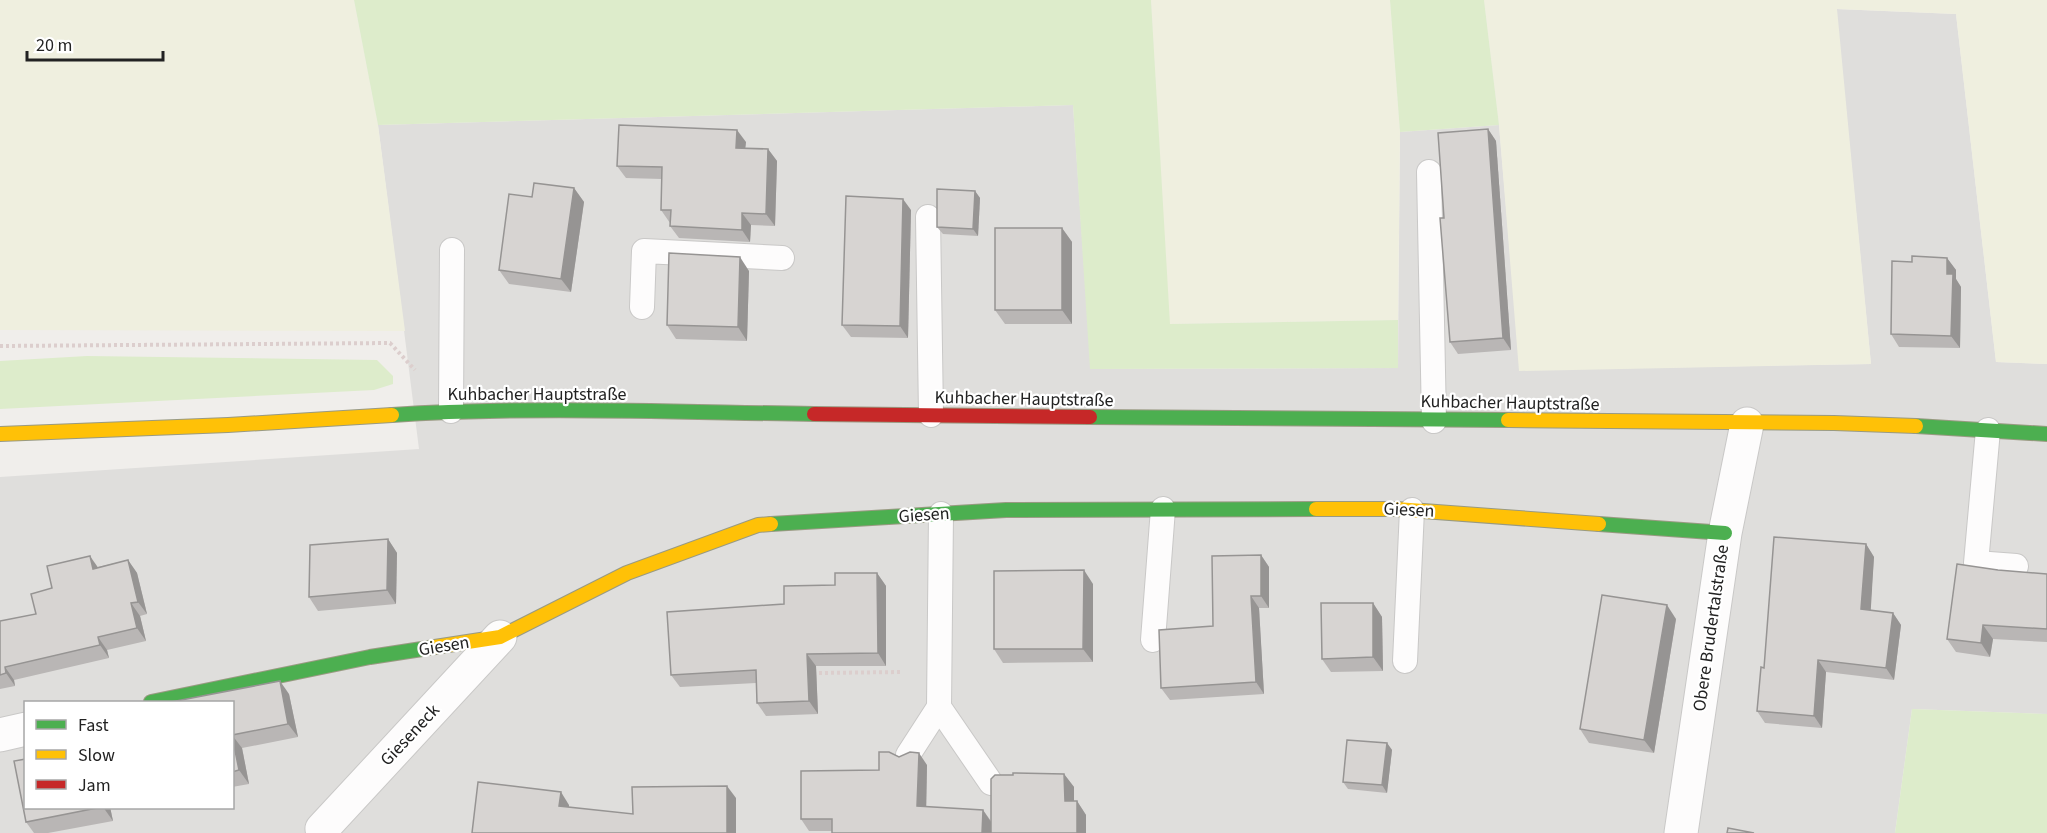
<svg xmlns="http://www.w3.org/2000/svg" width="2047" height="833" font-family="'Source Sans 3',sans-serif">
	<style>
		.residential { fill: #dfdedc; fill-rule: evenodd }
		.farmland { fill: #efefdf }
		.grass { fill: #ddeccb }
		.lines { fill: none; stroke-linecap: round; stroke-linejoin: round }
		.lane-casing { stroke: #c9c8c7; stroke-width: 26 }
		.street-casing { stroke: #c9c8c7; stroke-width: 35 }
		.fast-casing { stroke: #999a82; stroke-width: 16 }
		.slow-casing { stroke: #999a82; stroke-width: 16 }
		.jam-casing { stroke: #999a82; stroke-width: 16 }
		.path { stroke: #dccecd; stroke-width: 4; stroke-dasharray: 3 3; stroke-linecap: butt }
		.lane { stroke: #fdfcfc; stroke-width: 24 }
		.street { stroke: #fdfcfc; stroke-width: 33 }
		.fast { stroke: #4caf50; stroke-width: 14 }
		.slow { stroke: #ffc107; stroke-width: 14 }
		.jam { stroke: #c62828; stroke-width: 14 }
		.wall { fill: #b9b6b5 }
		.shaded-wall { fill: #969493 }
		.building { fill: #d7d4d2; stroke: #969493; stroke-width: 1.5 }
		.labels { text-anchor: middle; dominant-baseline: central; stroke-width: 4.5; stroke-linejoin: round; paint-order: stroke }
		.street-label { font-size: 18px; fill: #222; stroke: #fff }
	</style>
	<rect width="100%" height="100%" fill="#f0eeeb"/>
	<path class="residential" d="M1836,9L1956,14L1996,362L2047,364V714L1912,709L1895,833H0V477L419,449L378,125L1073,105L1091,369L1398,368L1400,132L1499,125L1520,370L1871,364ZM26,702H232V808H26Z"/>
	<g class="farmland">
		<polygon points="0,0 354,0 378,125 405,331 0,330"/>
		<polygon points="1151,0 1390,0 1400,132 1398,320 1169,324"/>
		<polygon points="1484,0 2047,0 2047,364 1996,362 1956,14 1837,9 1871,364 1519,371 1499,125"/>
	</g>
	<g class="grass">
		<polygon points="354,0 1151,0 1170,324 1398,320 1398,368 1090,369 1073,105 378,125"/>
		<polygon points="1390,0 1484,0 1499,125 1400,132"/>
		<polygon points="87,356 377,360 393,376 393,384 374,390 0,409 0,361"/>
		<polygon points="1912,709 2047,714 2047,833 1895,833"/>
	</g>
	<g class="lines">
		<defs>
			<g id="lane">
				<polyline points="1429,172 1434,421"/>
				<polyline points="928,217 931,415"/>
				<polyline points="642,307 644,251 782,258"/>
				<polyline points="451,411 452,250"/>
				<polyline points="1988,430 1976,563 2016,566"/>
				<polyline points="1153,640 1163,509"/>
				<polyline points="1405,661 1412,510"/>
				<polyline points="939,707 991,783"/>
				<polyline points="908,755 939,707 941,514"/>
			</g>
			<g id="street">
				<polyline points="0,735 26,729"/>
				<polyline points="323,833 322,829 500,637"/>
				<polyline points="1681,833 1725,533 1747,424"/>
			</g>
			<g id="fast">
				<path d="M392,415C532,406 673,412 814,414"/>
				<polyline points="1090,417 1508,420"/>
				<polyline points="1916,426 2047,434"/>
				<polyline points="771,524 1006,510 1316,509"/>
				<polyline points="1599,524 1725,533"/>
				<polyline points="151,702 370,657 435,647"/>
			</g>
			<g id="slow">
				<polyline points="1508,420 1834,423 1916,426"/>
				<polyline points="0,434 228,425 392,415"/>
				<polyline points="1316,509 1396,509 1599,524"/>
				<polyline points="435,647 500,637 627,573 758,525 771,524"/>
			</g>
			<polyline id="jam" points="814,414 1090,417"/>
		</defs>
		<use href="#lane" class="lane-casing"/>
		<use href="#street" class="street-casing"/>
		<use href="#fast" class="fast-casing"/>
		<use href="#slow" class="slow-casing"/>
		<use href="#jam" class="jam-casing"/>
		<g class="path">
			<polyline points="0,346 390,343 415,370"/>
			<polyline points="819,673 902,672"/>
		</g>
		<use href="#lane" class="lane"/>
		<use href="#street" class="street"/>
		<use href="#fast" class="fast"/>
		<use href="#slow" class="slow"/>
		<use href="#jam" class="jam"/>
	</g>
	<g class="wall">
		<polygon points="1488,129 1496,141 1511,350 1458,354 1450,342 1444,218"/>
		<polygon points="746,142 745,148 768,149 777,161 775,226 751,225 750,242 679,238 670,226 670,223 661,210 662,179 626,178 617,166"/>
		<polygon points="574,188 584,202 571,292 509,284 499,270"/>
		<polygon points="975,191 980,198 978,236 943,234 937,227"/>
		<polygon points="911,210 908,338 851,337 842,325"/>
		<polygon points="1062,228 1072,242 1072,324 1005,324 995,310"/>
		<polygon points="1947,258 1956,270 1956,279 1961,287 1960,348 1899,347 1891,334 1912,262"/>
		<polygon points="749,271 747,341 676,339 667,325"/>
		<polygon points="388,539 397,553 396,604 318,611 309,597"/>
		<polygon points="1866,544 1874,557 1870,611 1893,613 1901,625 1894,680 1826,672 1822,728 1765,723 1757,711 1764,668"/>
		<polygon points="1261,555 1269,567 1269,608 1259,608 1264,694 1170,700 1161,688 1213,626"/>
		<polygon points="128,560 137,573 147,614 140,616 146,641 107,650 109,658 14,680 15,686 0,689 0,621 36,614 52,588 98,567"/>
		<polygon points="1998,570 2047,574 2047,642 1993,639 1990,657 1956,652 1947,639"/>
		<polygon points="877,573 886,586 886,666 816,666 818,714 766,716 757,703 756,683 680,687 671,675 784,604 835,585"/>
		<polygon points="1093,584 1093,662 1003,663 994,649"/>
		<polygon points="1373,603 1382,617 1383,671 1331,672 1322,659"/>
		<polygon points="1676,619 1654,753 1589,743 1580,729"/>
		<polygon points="289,694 298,737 242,748 249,784 232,787 232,702"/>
		<polygon points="1387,743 1392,750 1387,793 1348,789 1343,782"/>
		<polygon points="899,757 927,765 926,807 983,810 991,821 1064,774 1074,787 1074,801 1077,801 1086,815 1086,833 832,833 832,831 809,831 801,819"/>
		<polygon points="26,807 110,807 113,821 48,833 34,833 26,822"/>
	</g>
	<g class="shaded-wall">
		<polygon points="1488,129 1496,141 1511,350 1503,338"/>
		<polygon points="737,130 746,142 744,160 736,148"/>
		<polygon points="768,149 777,161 775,226 766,214"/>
		<polygon points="574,188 584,202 571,292 561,279"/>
		<polygon points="975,191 980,198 978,236 973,229"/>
		<polygon points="903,199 911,210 908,338 900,326"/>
		<polygon points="742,213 751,225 750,242 742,230"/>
		<polygon points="1062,228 1072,242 1072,324 1062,310"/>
		<polygon points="740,257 749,271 747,341 738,327"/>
		<polygon points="1947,258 1956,270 1956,279 1961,287 1960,348 1951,336 1947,274"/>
		<polygon points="388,539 397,553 396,604 387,590"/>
		<polygon points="1866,544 1874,557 1870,622 1861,609"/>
		<polygon points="1261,555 1269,567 1269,608 1261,596"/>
		<polygon points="90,556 99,569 93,569"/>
		<polygon points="128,560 137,573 147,614 138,602"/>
		<polygon points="1084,570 1093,584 1093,662 1083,649"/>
		<polygon points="877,573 886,586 886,666 878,653"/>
		<polygon points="1251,596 1259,608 1264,694 1256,682"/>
		<polygon points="131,603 140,616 146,641 137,628"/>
		<polygon points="1373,603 1382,617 1383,671 1373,657"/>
		<polygon points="1667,605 1676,619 1654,753 1644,740"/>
		<polygon points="1893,613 1901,625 1894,680 1886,668"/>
		<polygon points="1983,625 1993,639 1990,657 1981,643"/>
		<polygon points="98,637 107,650 109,658 100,645"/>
		<polygon points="807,654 816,666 818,714 809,701"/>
		<polygon points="1818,660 1826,672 1822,728 1814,716"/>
		<polygon points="5,667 14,680 15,686 6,673"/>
		<polygon points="280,681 289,694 298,737 288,724"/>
		<polygon points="232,735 242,748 249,784 239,770"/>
		<polygon points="1387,743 1392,750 1387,793 1382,785"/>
		<polygon points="919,753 927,765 926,818 917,806"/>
		<polygon points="1064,774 1074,787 1074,815 1065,801"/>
		<polygon points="727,786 736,798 736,833 727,833"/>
		<polygon points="561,792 569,805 568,818 559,806"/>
		<polygon points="1077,801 1086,815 1086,833 1077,833"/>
		<polygon points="103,807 110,807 113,821"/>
		<polygon points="983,810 991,822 991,833 982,833"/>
	</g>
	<g class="building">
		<polygon points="619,125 737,130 736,148 768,149 766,214 742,213 742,230 670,226 671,210 661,210 662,167 617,166"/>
		<polygon points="1488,129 1503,338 1450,342 1440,218 1444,218 1438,133"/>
		<polygon points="534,183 574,188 561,279 499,270 509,194 532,197"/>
		<polygon points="937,189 975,191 973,229 937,227"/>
		<polygon points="846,196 903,199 900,326 842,325"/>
		<rect x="995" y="228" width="67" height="82"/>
		<polygon points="669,253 740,257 738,327 667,325"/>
		<polygon points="1912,256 1947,258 1947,274 1953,274 1951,336 1891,334 1892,261 1912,262"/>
		<polygon points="1774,537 1866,544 1861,609 1893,613 1886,668 1818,660 1814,716 1757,711 1761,667 1764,668"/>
		<polygon points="388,539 387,590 309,597 310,545"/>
		<polygon points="1261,555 1261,596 1251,596 1256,682 1161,688 1159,630 1213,626 1212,556"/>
		<polygon points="90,556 93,569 128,560 138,602 131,603 137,628 98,637 100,645 5,667 6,673 0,675 0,621 36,614 31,594 52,588 47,566"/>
		<polygon points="1957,564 1998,570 2047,574 2047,629 1983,625 1981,643 1947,639"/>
		<polygon points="1084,570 1083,649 994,649 994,571"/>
		<polygon points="835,573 877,573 878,653 807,654 809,701 757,703 756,670 671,675 667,612 784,604 784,586 835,585"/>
		<polygon points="1602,595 1667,605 1644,740 1580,729"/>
		<polygon points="1321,603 1373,603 1373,657 1322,659"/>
		<polygon points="280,681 288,724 232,735 232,702 171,702"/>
		<polygon points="232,736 239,770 232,772"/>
		<polygon points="1347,740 1387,743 1382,785 1343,782"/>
		<polygon points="879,752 889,752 899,757 910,752 919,753 917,806 983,810 982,833 832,833 832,819 801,819 801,771 879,770"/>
		<polygon points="26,759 26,807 102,807 26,822 14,761"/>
		<polygon points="1013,773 1064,774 1065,801 1077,801 1077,833 991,833 991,779 995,775 1013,775"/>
		<polygon points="478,782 561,792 559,806 633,814 632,787 727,786 727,833 472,833"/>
		<polygon points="1728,828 1754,833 1727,833"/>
	</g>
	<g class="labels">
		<g class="street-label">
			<text x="537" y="394">Kuhbacher Hauptstraße</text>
			<text transform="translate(1024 399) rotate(1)">Kuhbacher Hauptstraße</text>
			<text transform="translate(1510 403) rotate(1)">Kuhbacher Hauptstraße</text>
			<text transform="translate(1409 510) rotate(3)">Giesen</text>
			<text transform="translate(924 515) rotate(-4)">Giesen</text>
			<text transform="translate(1711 628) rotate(-82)">Obere Brudertalstraße</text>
			<text transform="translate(444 646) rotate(-9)">Giesen</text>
			<text transform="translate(410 735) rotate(-47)">Gieseneck</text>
		</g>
	</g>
	<rect x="24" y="701" width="210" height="108" fill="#ffffff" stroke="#a7a7a7" stroke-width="1.5"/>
	<rect x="36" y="720" width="30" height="9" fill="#4caf50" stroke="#a7a7a7" stroke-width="1.5"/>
	<text x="78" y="731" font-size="18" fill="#222222">Fast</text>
	<rect x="36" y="750" width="30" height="9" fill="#ffc107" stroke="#a7a7a7" stroke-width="1.5"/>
	<text x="78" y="761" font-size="18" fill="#222222">Slow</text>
	<rect x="36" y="780" width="30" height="9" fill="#c62828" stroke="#a7a7a7" stroke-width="1.5"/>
	<text x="78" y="791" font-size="18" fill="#222222">Jam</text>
	<path d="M27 51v9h136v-9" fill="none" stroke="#222222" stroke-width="3"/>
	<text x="36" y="51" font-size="18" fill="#222222" stroke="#ffffff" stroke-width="4.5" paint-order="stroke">20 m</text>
</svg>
